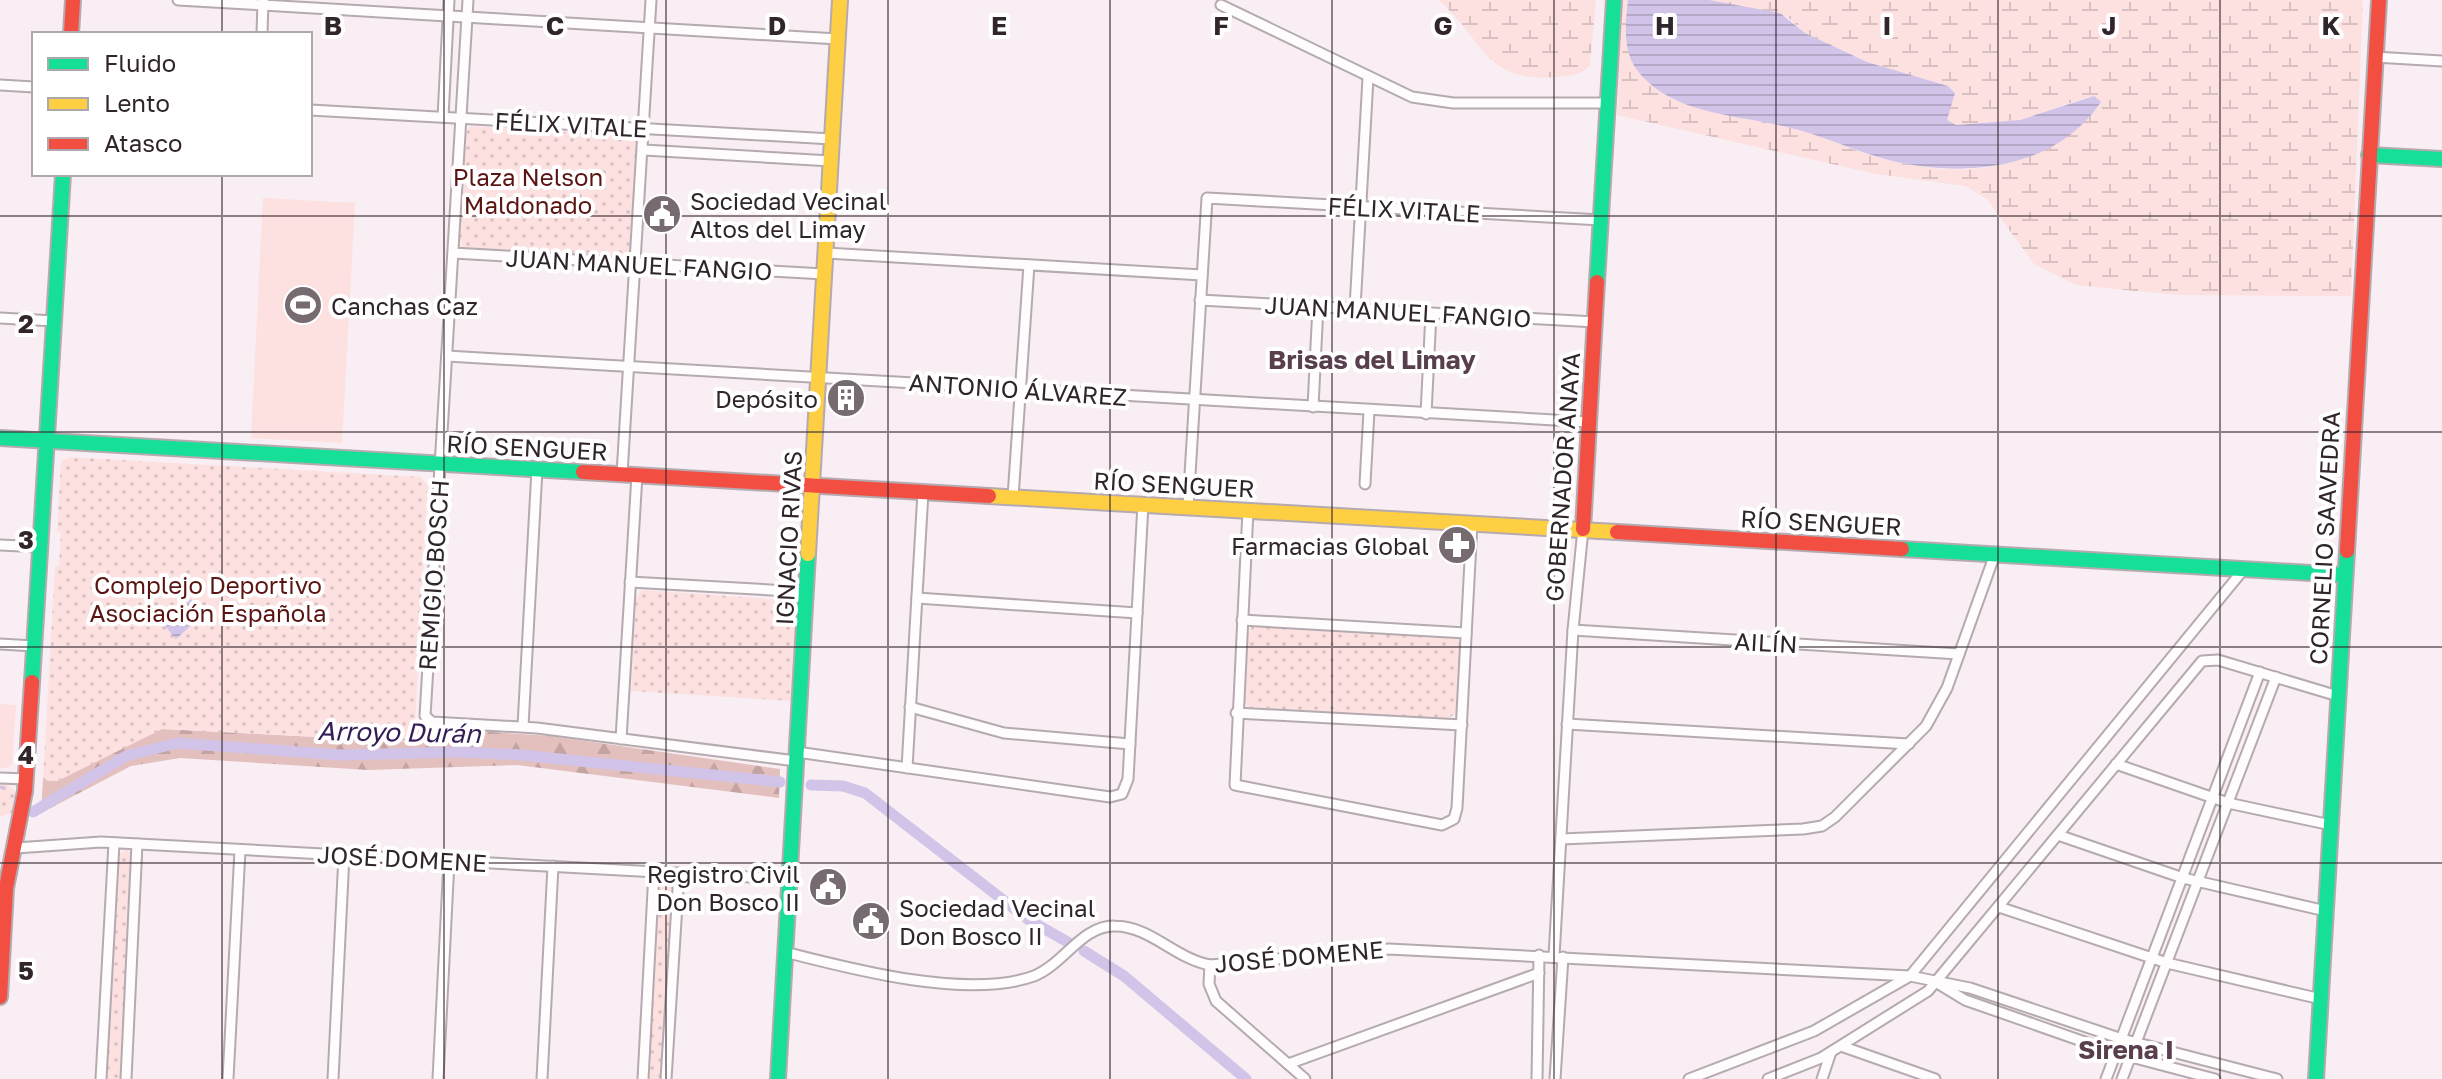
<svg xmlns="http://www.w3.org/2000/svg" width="2442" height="1079" font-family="'Golos Text',sans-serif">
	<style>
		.grass { fill: #fce1e0 }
		.forest { fill: url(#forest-firs) }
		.wetland { fill: url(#wetland-marsh) }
		.park { fill: url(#park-dots) }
		.water { fill: url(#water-rules) }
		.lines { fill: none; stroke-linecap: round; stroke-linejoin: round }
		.stream { stroke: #d2c4e8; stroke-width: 3 }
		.canal { stroke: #d2c4e8; stroke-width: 11 }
		.street-casing { stroke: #b4aaaf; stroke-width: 13 }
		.fast-casing { stroke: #b4aaaf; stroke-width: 18 }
		.slow-casing { stroke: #b4aaaf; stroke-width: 18 }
		.jam-casing { stroke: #b4aaaf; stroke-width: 18 }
		.street { stroke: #fefcfd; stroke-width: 9 }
		.fast { stroke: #16e098; stroke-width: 14 }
		.slow { stroke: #ffcf43; stroke-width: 14 }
		.jam { stroke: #f24e42; stroke-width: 14 }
		.grid { fill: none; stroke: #31252c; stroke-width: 2; stroke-opacity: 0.55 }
		.labels { text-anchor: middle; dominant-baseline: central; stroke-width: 8; stroke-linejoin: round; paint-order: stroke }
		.street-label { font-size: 24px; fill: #31252c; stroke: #fff }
		.park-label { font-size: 24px; fill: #5a1513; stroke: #fff }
		.poi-label { font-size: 24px; fill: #31252c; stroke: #fff; text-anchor: start }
		.neighbourhood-label { font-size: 26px; font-weight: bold; fill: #593e4e; stroke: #fff }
		.water-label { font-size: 26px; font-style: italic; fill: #341c56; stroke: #fff }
		.grid-label { font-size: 26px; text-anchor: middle; font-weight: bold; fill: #31252c; stroke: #fff; stroke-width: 8; stroke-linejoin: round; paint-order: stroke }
	</style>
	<defs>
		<pattern id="forest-firs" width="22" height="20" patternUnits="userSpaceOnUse" patternTransform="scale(2)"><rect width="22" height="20" fill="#e3bfbd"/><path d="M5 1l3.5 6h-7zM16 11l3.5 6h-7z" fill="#c3a4a3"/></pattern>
		<pattern id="wetland-marsh" width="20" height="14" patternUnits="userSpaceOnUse" patternTransform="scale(2)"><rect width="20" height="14" fill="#fce1e0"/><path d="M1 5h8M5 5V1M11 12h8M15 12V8" fill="none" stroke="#d8c1c0"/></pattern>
		<pattern id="park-dots" width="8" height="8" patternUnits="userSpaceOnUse" patternTransform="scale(2)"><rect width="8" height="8" fill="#fce1e0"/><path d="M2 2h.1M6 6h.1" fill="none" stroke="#d8c1c0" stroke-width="1.8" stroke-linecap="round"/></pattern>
		<pattern id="water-rules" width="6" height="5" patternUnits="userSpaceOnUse" patternTransform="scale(2)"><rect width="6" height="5" fill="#d2c4e8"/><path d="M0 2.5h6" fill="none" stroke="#b5a8c7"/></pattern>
	</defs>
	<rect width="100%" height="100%" fill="#f8eef3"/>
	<g class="grass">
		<polygon points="263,198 355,203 342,443 251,438"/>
		<polygon points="0,704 16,705 12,764 7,768 0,768"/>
	</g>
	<polygon class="forest" points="415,727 551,736 780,769 779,798 517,765 368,770 180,758 131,766 41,813 43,780 57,781 162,729 414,742"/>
	<g class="wetland">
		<path d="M1438,0H1596L1590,65C1582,75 1569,76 1556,77C1482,83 1484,38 1438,0Z"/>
		<path d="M1622,0H1628L1626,17L1667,96C1707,114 1750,117 1792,128C1826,137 1857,153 1891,161C1975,180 2040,169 2099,106L2088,97L2020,120L1956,125L1947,120V111L1955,93L1948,86L1867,62L1804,33L1788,17L1709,0H2363L2351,296L2176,295L2076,285L2034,264L1987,199L1965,186L1876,174L1617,115Z"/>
	</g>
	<g class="park">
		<polygon points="470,126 635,136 639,145 631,253 623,257 462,247 459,238 465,135"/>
		<polygon points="69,457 420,477 428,486 414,742 162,729 57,781 43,780 55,567 59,566 61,533 57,532 61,462"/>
		<polygon points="642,590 798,601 794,701 631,691 636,598"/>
		<path d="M1254,624L1455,636L1462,643L1458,712L1447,719L1248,707C1240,698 1244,631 1254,624Z"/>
		<path d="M0,782C16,787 17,795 17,811L0,817Z"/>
		<polygon points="126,849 133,855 122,1079 106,1079 117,856"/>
		<polygon points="666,877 673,886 663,1079 647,1079 658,882"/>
	</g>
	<g class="water">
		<path d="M1628,0H1709L1780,13L1805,33L1867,62L1948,86L1955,93L1947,120L1956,125L2020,120L2094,96L2101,102C2055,170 1966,178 1892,161C1856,152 1823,135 1787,127C1739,115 1677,115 1641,75C1622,55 1625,25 1628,0Z"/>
		<polygon points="191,599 204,614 176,639 163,624"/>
	</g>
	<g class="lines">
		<polyline class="stream" points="0,787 3,788"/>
		<g class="canal">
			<polyline points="811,785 843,786 865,793 1029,920 1071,944"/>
			<polyline points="33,812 126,756 177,743 341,755 460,752 522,755 780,782"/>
			<polyline points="1084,951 1124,976 1246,1079"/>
		</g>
		<defs>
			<g id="street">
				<polyline points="178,0 838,39"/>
				<polyline points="468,0 425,716 432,722 537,728 796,761"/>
				<polyline points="1221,5 1412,97 1453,103 1607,103"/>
				<polyline points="262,34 263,1"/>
				<polyline points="2375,57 2442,61"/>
				<polyline points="0,85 34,87"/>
				<polyline points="310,110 832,139"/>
				<polyline points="443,117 449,0"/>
				<polyline points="644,150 831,161"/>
				<polyline points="453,253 824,274"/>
				<polyline points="826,253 1202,275"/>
				<polyline points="1200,300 1595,322"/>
				<polyline points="1355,308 1368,78"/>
				<polyline points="0,318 54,321"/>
				<polyline points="447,356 1589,422"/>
				<polyline points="1313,407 1318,306"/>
				<polyline points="1426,414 1431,313"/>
				<polyline points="622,474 651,0"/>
				<polyline points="1365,484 1369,411"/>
				<polyline points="1013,497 1029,265"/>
				<polyline points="1188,507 1207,198 1601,220"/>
				<polyline points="1248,510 1235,785 1442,825 1454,819 1457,808 1472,523"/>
				<polyline points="0,545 41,547"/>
				<polyline points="630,582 806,592"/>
				<polyline points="917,598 1137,613"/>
				<polyline points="1242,620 1466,633"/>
				<polyline points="1573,630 1959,654"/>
				<polyline points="0,644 34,646"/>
				<polyline points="910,707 1004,733 1130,744"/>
				<polyline points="1236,713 1462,725"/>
				<polyline points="1567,724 1909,744"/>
				<polyline points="523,726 537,469"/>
				<polyline points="621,739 637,475"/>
				<polyline points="797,752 1110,797 1122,794 1128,779 1143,504"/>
				<polyline points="2116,764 2228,803 2331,825"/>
				<polyline points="907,768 923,492"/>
				<polyline points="0,778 26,779"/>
				<polyline points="2058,835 2183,878 2326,911"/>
				<polyline points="1561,839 1803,829 1822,826 1835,817 1926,726 1947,688 1995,554"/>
				<polyline points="16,848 101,842 789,879"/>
				<polyline points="1999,907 2167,963 2321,999"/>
				<path d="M785,952C851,969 968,1000 1034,976C1064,964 1082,925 1115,926C1150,926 1176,959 1210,965L1389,949L1910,976L1970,988L2122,1039L2277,1079"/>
				<polyline points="1554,956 1573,630 1583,529"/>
				<polyline points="1210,965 1209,984 1216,1001 1305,1079"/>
				<polyline points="1937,983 1965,1000 2116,1053 2215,1079"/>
				<polyline points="1841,1046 1935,1079"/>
				<polyline points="1288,1064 1539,973"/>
				<polyline points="101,1079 114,843"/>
				<polyline points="126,1079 137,844"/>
				<polyline points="228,1079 240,850"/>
				<polyline points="333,1079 344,855"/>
				<polyline points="438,1079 449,861"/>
				<polyline points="542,1079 553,866"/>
				<polyline points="643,1079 654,872"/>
				<polyline points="666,1079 679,873"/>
				<polyline points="1537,1079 1539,955"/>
				<polyline points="1555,1079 1563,957"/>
				<polyline points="1689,1079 1814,1031 1910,976 2244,569"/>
				<polyline points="1768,1079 1821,1058 1928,991 2202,661 2218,660 2338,696"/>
				<polyline points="1822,1079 1831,1052"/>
				<polyline points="2106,1079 2260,672"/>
				<polyline points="2122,1079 2276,677"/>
			</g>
			<g id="fast">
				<polyline points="2369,155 2442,159"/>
				<polyline points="1597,282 1614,0"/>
				<polyline points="0,438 583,472"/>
				<polyline points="1902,549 2345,575"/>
				<polyline points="32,682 63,174"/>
				<polyline points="778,1079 808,554"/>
				<polyline points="2316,1079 2347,551"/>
			</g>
			<g id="slow">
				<polyline points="989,496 1617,532"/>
				<polyline points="808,554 840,0"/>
			</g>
			<g id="jam">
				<polyline points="71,34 73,0"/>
				<polyline points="583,472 989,496"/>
				<polyline points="1583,529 1597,282"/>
				<polyline points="1617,532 1902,549"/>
				<polyline points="2347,551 2379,0"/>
				<polyline points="0,997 6,888 25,791 32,682"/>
			</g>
		</defs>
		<use href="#street" class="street-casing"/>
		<use href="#fast" class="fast-casing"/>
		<use href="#slow" class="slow-casing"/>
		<use href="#jam" class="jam-casing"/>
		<use href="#street" class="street"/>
		<use href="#fast" class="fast"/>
		<use href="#slow" class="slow"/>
		<use href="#jam" class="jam"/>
	</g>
	<path class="grid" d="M222,0V34M444,0V1079M666,0V1079M888,0V1079M1110,0V1079M1332,0V1079M1554,0V1079M1776,0V1079M1998,0V1079M2220,0V1079M222,174V1079M0,216H2442M0,432H2442M0,647H2442M0,863H2442"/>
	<defs>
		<symbol id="civic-disc" viewBox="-11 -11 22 22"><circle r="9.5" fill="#776b72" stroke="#fff"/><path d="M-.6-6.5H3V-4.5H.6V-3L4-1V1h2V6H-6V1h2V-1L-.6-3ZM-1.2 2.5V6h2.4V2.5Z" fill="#fff"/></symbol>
		<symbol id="stadium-disc" viewBox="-11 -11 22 22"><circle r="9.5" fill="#776b72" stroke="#fff"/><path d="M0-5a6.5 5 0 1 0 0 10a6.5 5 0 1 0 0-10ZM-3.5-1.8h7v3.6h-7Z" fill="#fff"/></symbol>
		<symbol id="building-disc" viewBox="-11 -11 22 22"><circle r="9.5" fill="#776b72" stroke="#fff"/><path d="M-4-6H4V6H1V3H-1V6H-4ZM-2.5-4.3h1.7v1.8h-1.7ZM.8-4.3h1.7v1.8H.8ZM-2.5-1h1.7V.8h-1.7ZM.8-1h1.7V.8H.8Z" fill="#fff"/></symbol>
		<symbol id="pharmacy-disc" viewBox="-11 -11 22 22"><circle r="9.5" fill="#776b72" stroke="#fff"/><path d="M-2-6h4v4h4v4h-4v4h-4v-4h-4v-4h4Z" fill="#fff"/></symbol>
	</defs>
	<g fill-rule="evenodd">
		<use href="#civic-disc" x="640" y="192" width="44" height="44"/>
		<use href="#stadium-disc" x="281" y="283" width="44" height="44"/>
		<use href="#building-disc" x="824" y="376" width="44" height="44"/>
		<use href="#pharmacy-disc" x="1435" y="523" width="44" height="44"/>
		<use href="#civic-disc" x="806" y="865" width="44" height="44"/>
		<use href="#civic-disc" x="849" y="899" width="44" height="44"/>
	</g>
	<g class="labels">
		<g class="street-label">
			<text transform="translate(571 124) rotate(3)">FÉLIX VITALE</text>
			<text transform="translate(1404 209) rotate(3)">FÉLIX VITALE</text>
			<text transform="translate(639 264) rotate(3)">JUAN MANUEL FANGIO</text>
			<text transform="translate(1398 311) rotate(3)">JUAN MANUEL FANGIO</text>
			<text transform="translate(1018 389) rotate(4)">ANTONIO ÁLVAREZ</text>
			<text transform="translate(527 447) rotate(3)">RÍO SENGUER</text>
			<text transform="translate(1562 477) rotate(-86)">GOBERNADOR ANAYA</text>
			<text transform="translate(1174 484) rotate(3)">RÍO SENGUER</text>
			<text transform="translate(1821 522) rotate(3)">RÍO SENGUER</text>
			<text transform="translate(788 538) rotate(-87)">IGNACIO RIVAS</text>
			<text transform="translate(2324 538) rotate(-87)">CORNELIO SAAVEDRA</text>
			<text transform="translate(433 575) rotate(-86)">REMIGIO BOSCH</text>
			<text transform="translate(1766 642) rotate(3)">AILÍN</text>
			<text transform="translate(402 858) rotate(3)">JOSÉ DOMENE</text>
			<text transform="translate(1299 956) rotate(-5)">JOSÉ DOMENE</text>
		</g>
		<g class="park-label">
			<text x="528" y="176">Plaza Nelson<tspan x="528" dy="28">Maldonado</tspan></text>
			<text x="208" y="584">Complejo Deportivo<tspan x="208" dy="28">Asociación Española</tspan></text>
		</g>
		<g class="poi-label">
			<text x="690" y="200">Sociedad Vecinal<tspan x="690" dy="28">Altos del Limay</tspan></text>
			<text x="331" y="305">Canchas Caz</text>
			<text x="818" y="398" text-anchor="end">Depósito</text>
			<text x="1429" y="545" text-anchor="end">Farmacias Global</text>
			<text x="800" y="873" text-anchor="end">Registro Civil<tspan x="800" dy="28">Don Bosco II</tspan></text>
			<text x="899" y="907">Sociedad Vecinal<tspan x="899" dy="28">Don Bosco II</tspan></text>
		</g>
		<g class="neighbourhood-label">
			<text x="1372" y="359">Brisas del Limay</text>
			<text x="2126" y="1049">Sirena I</text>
		</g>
		<g class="water-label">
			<text transform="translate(399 732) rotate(1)">Arroyo Durán</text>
		</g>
	</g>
	<g class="grid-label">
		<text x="333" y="35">B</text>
		<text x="555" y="35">C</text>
		<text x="777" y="35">D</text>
		<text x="999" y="35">E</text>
		<text x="1221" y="35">F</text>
		<text x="1443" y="35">G</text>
		<text x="1665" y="35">H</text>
		<text x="1887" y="35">I</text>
		<text x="2109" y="35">J</text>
		<text x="2331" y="35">K</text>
		<text x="26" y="333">2</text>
		<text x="26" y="549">3</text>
		<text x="26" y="764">4</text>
		<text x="26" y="980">5</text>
	</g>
	<rect x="32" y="32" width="280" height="144" fill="#ffffff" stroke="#ada8ab" stroke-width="2"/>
	<rect x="48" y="58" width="40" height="12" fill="#16e098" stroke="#ada8ab" stroke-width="2"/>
	<text x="104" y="72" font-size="24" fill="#31252c">Fluido</text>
	<rect x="48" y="98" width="40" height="12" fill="#ffcf43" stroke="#ada8ab" stroke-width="2"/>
	<text x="104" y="112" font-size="24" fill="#31252c">Lento</text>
	<rect x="48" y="138" width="40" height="12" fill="#f24e42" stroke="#ada8ab" stroke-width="2"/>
	<text x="104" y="152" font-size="24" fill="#31252c">Atasco</text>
</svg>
